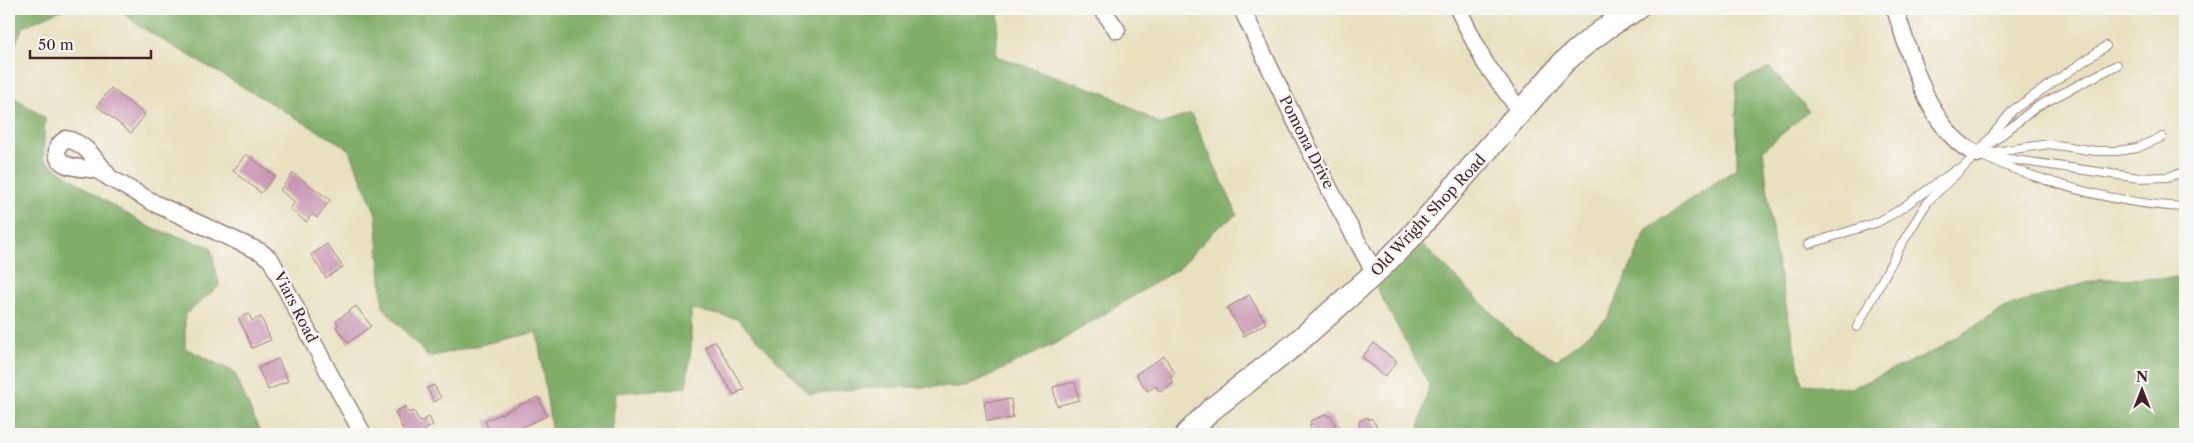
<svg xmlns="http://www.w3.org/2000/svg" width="2194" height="443" font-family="'Libre Caslon Text',serif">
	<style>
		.forest { fill: #80ae67; stroke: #656649 }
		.building { fill: #c996b3 }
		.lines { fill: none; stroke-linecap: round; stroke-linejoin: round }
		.lane-casing { stroke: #998076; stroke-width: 10 }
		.street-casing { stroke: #998076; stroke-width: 19 }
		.secondary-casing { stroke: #998076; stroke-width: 25 }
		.lane { stroke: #fff; stroke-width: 8 }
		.street { stroke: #fff; stroke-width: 16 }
		.secondary { stroke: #fff; stroke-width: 22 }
		.labels { text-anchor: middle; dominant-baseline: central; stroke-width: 4.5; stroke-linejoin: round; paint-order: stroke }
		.street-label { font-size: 15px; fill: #4a1f2b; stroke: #f6f6f2 }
	</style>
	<rect width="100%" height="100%" fill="#f6f6f2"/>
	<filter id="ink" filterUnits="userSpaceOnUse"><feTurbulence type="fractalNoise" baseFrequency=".02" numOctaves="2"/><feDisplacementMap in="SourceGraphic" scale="10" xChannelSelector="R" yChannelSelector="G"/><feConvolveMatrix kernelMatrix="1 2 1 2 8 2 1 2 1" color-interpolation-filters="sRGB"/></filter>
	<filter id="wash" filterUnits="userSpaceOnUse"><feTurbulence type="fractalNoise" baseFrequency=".0096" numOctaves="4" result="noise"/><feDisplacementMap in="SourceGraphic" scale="20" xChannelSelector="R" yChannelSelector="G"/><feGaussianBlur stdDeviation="1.12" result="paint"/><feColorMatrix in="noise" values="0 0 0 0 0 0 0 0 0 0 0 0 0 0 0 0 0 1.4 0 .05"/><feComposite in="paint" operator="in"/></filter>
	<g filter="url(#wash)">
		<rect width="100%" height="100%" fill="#e8e1c0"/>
		<g class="forest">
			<polygon points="9,9 63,9 23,27 9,58"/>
			<polygon points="120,9 999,9 996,56 1107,94 1160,124 1191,114 1237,214 1214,231 1179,268 1062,340 966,387 877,387 809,394 738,319 691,309 691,349 686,387 615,393 611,434 552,434 537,332 428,357 383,307 376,214 349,149 139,26"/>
			<polygon points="1770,68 1809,111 1763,150 1774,247 1802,384 1852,388 1934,351 2006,307 2099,279 2185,278 2185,434 1418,434 1429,385 1376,287 1422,244 1513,334 1557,360 1608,318 1647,229 1737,168 1736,82"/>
			<polygon points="9,94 45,118 43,159 102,199 149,227 211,247 219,286 185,315 185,348 234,372 261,434 9,434"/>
		</g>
		<g id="blocks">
			<g class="building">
				<polygon points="111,88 145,115 131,133 97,106"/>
				<polygon points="246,154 275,176 261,193 233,171"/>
				<polygon points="293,173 330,200 317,218 312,214 306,222 290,209 295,202 280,190"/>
				<polygon points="327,244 343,267 326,278 311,255"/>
				<polygon points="1249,295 1266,323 1244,336 1227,308"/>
				<polygon points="356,306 371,326 348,343 336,327 338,325 336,321"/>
				<polygon points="249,314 252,321 261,317 271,340 252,348 239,318"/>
				<polygon points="715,341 744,389 734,395 705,347"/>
				<polygon points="1374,343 1397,362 1385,376 1362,357"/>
				<polygon points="1164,356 1175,373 1170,377 1174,383 1160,392 1156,386 1147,391 1136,374"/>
				<polygon points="278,359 288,381 268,390 258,368"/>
				<polygon points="1075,382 1079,400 1057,406 1053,387"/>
				<polygon points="434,385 441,398 434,402 427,388"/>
				<polygon points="538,397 547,416 506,434 491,434 485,421"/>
				<polygon points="1011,399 1013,418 987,421 984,402"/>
				<polygon points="406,406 409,413 414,411 420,422 429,417 433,425 424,430 425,432 420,434 405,434 395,412"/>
				<polygon points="1327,414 1328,417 1331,416 1339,434 1313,434 1309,425 1312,424 1310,421"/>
				<polygon points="1367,417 1369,420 1371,418 1382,434 1358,434 1355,430 1360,426 1358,422"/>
			</g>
		</g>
	</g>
	<g filter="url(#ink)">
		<use href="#blocks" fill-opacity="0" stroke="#998076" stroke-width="1"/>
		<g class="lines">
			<defs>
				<g id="lane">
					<polyline points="1988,146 2036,107 2117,65"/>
					<polyline points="1987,153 2049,144 2096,151 2117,151 2137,148 2162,137"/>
					<path d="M1977,154C2042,182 2114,204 2185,207"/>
					<polyline points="1989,156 2139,178 2167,177 2185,172"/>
					<polyline points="1809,244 1878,222 1896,212 1957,169"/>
					<polyline points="1857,327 1901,245 1928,201 1977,154 2013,110 2106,46"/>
				</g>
				<g id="street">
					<polyline points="1102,9 1117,30"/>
					<path d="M1242,9C1284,98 1326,187 1375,273"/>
					<polyline points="1458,9 1485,63 1520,111"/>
					<path d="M1895,9C1911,55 1928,133 1977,154"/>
					<path d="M66,139C87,143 97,162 110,178C105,175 101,172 96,170C83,167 57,170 57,151C57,145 61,142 66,139Z"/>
					<polyline points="110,178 156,204 261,252 271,260 328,371 363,434"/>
				</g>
				<path id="secondary" d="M1187,434L1212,409L1293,346L1375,273L1410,238L1563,63C1586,42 1609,24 1637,9"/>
			</defs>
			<use href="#lane" class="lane-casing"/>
			<use href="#street" class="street-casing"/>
			<use href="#secondary" class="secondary-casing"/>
			<use href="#lane" class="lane"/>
			<use href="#street" class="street"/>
			<use href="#secondary" class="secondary"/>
		</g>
	</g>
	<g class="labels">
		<g class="street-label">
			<text transform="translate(1307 142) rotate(63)">Pomona Drive</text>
			<text transform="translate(1428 215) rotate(-47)">Old Wright Shop Road</text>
			<text transform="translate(296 307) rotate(63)">Viars Road</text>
		</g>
	</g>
	<rect width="2194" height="443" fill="none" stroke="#f6f6f2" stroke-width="30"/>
	<g transform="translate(2142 390)" stroke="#f6f6f2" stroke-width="4" paint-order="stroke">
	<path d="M0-4L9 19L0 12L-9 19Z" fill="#4a1f2b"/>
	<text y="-8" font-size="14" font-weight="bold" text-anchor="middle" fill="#4a1f2b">N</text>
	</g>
	<path d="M30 50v8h121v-8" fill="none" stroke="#4a1f2b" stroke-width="2.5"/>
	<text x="38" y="50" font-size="15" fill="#4a1f2b" stroke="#f6f6f2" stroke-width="4" paint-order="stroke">50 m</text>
</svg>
